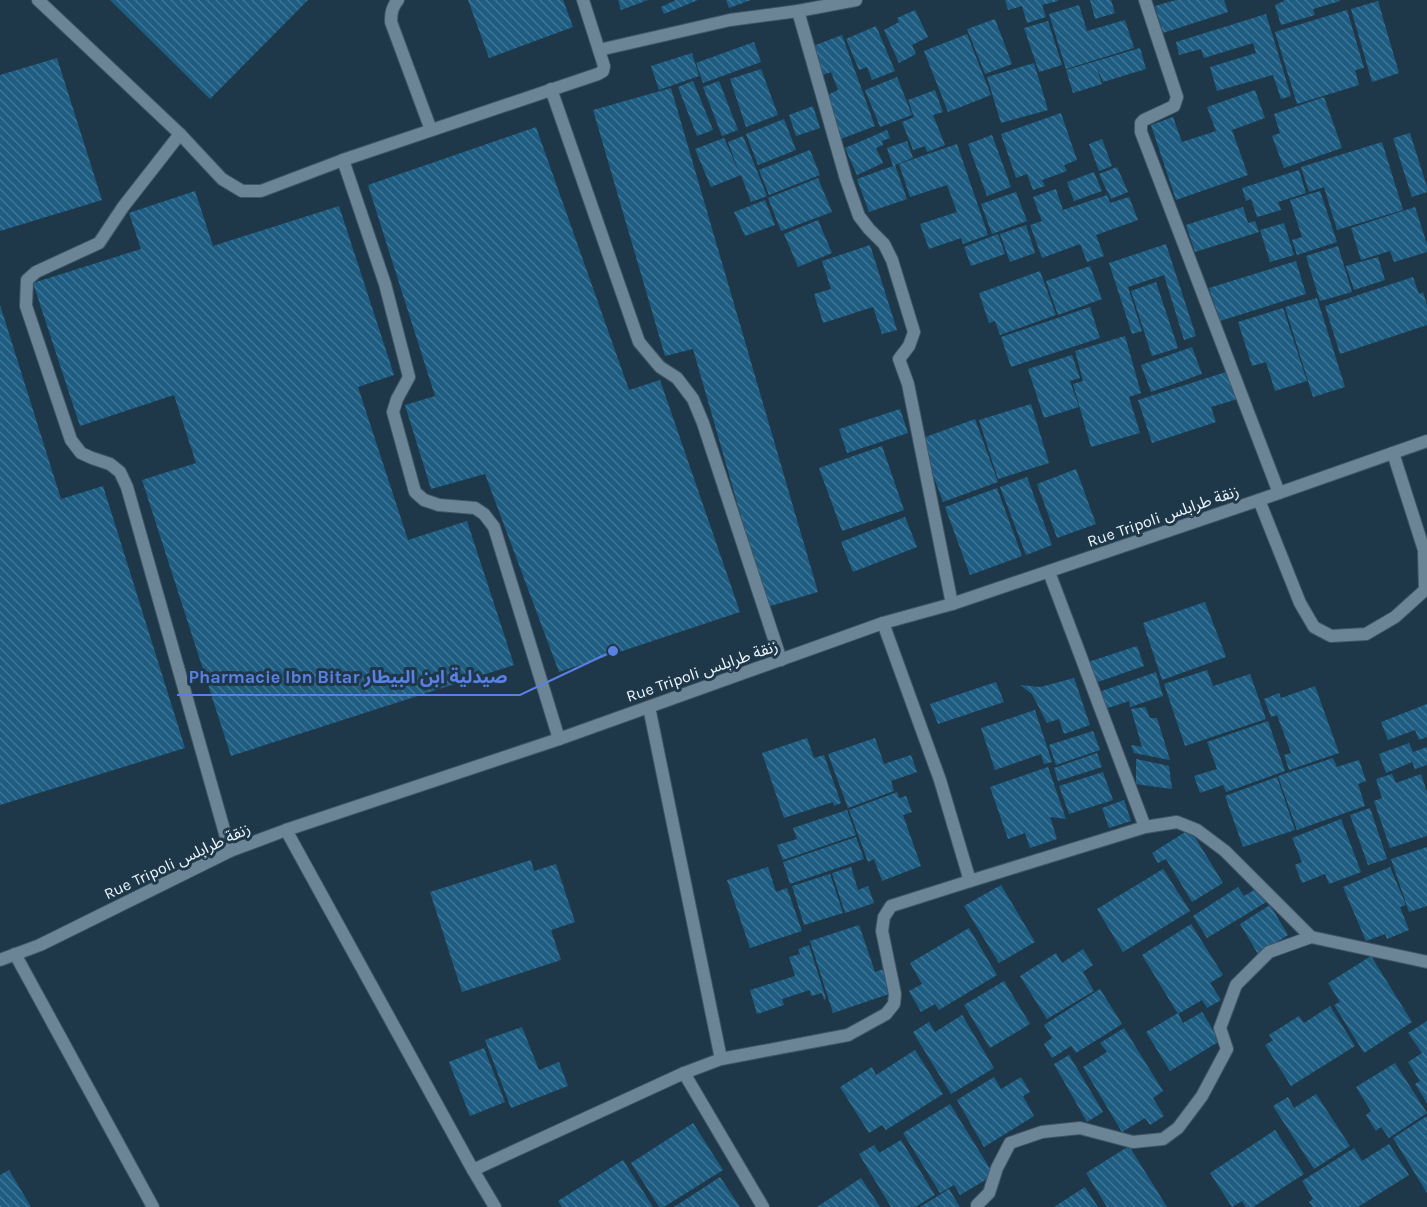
<svg xmlns="http://www.w3.org/2000/svg" width="1427" height="1207" font-family="Karla,'Noto Sans Arabic',sans-serif">
	<style>
		.building { fill: url(#building-back-hatch) }
		.lines { fill: none; stroke-linecap: round; stroke-linejoin: round }
		.lane-casing { stroke: #3f5666; stroke-width: 14 }
		.street-casing { stroke: #3f5666; stroke-width: 14 }
		.lane { stroke: #6c8596; stroke-width: 12 }
		.street { stroke: #6c8596; stroke-width: 12 }
		.labels { text-anchor: middle; dominant-baseline: central; stroke-width: 6; stroke-linejoin: round; paint-order: stroke }
		.street-label { font-size: 16px; fill: #e9f5fe; stroke: #1f3849 }
		.leader { fill: none; stroke: #5a80e3; stroke-width: 2 }
		.callout-dot { fill: #5a80e3; stroke: #1f3849; stroke-width: 2 }
		.callout-label { font-size: 18px; text-anchor: middle; font-weight: bold; fill: #5a80e3; stroke: #1f3849; stroke-width: 6; stroke-linejoin: round; paint-order: stroke }
	</style>
	<defs>
		<pattern id="building-back-hatch" width="6" height="6" patternUnits="userSpaceOnUse" patternTransform="scale(1.5)"><rect width="6" height="6" fill="#1e5d81"/><path d="M-1 5l2 2M0 0l6 6M5-1l2 2" fill="none" stroke="#3f7594"/></pattern>
	</defs>
	<rect width="100%" height="100%" fill="#1f3849"/>
	<g class="building">
		<polygon points="110,0 308,0 210,99"/>
		<polygon points="468,0 563,0 573,27 489,58"/>
		<polygon points="618,0 648,0 621,10"/>
		<polygon points="676,0 698,0 664,14 661,7"/>
		<polygon points="726,0 751,0 729,8"/>
		<polygon points="1005,0 1058,0 1058,1 1042,5 1046,17 1027,23 1022,6 1008,10"/>
		<polygon points="1090,0 1111,0 1115,13 1095,19"/>
		<polygon points="1176,0 1224,0 1228,12 1163,33 1155,6"/>
		<polygon points="1284,0 1340,0 1340,1 1313,9 1315,15 1281,25 1275,5 1284,1"/>
		<polygon points="1378,1 1399,73 1372,82 1351,9"/>
		<polygon points="1079,5 1087,31 1125,20 1134,48 1066,69 1049,14"/>
		<polygon points="915,10 928,37 912,45 916,54 899,63 884,30 899,22 897,18"/>
		<polygon points="1347,10 1364,68 1355,70 1359,85 1297,104 1275,32"/>
		<polygon points="1266,14 1291,96 1281,99 1273,75 1217,91 1210,67 1256,53 1253,43 1204,58 1201,49 1179,55 1176,42"/>
		<polygon points="995,19 1012,64 985,74 967,29"/>
		<polygon points="1048,21 1062,65 1039,72 1024,28"/>
		<polygon points="876,26 895,71 872,80 867,67 859,70 846,39"/>
		<polygon points="967,34 991,95 948,112 924,51"/>
		<polygon points="842,35 875,126 841,139 825,96 838,90 831,72 823,75 813,46"/>
		<polygon points="754,42 761,62 703,83 696,63"/>
		<polygon points="1140,48 1146,69 1103,82 1096,65 1102,84 1073,93 1066,70"/>
		<polygon points="692,53 699,76 659,90 651,66"/>
		<polygon points="57,58 102,200 0,231 0,75"/>
		<polygon points="1034,63 1048,110 1001,123 987,77"/>
		<polygon points="761,69 778,115 746,127 730,79"/>
		<polygon points="897,77 912,115 880,127 865,90"/>
		<polygon points="693,81 713,130 697,136 678,87"/>
		<polygon points="719,81 738,130 722,136 703,87"/>
		<polygon points="671,88 818,592 767,607 693,349 665,356 593,110"/>
		<polygon points="935,90 943,112 933,115 945,145 927,152 925,146 913,150 902,122 914,117 908,100"/>
		<polygon points="1255,90 1265,118 1232,130 1248,175 1176,200 1151,125 1173,117 1182,142 1216,131 1207,107"/>
		<polygon points="1324,97 1342,148 1284,168 1272,136 1280,133 1274,114"/>
		<polygon points="813,106 820,128 796,136 789,115"/>
		<polygon points="1061,113 1077,160 1064,165 1067,171 1042,180 1045,186 1033,190 1027,174 1016,178 1001,134"/>
		<polygon points="784,119 796,150 758,165 746,134"/>
		<polygon points="536,127 629,390 660,380 740,612 559,672 485,474 431,489 405,405 435,396 368,185"/>
		<polygon points="887,130 890,138 882,141 883,145 876,148 883,163 857,175 845,148"/>
		<polygon points="1410,133 1427,187 1427,192 1412,197 1393,138"/>
		<polygon points="992,135 1011,187 987,196 968,144"/>
		<polygon points="743,136 767,196 751,202 741,175 711,187 695,149 724,138 739,172 728,142"/>
		<polygon points="1102,139 1112,166 1099,171 1089,144"/>
		<polygon points="907,141 913,158 895,165 907,199 869,212 857,179 893,166 887,148"/>
		<polygon points="1382,142 1403,210 1337,230 1324,187 1309,192 1301,167"/>
		<polygon points="957,144 988,235 963,244 961,238 929,249 920,224 957,212 947,185 910,197 899,164"/>
		<polygon points="810,150 820,175 769,195 759,170"/>
		<polygon points="1117,167 1128,192 1111,199 1099,174"/>
		<polygon points="1299,170 1306,193 1278,202 1281,210 1257,217 1251,199 1246,201 1242,188"/>
		<polygon points="1094,172 1102,191 1074,201 1067,182"/>
		<polygon points="818,178 832,212 781,231 768,198"/>
		<polygon points="1056,189 1063,210 1107,195 1110,203 1129,197 1138,220 1096,235 1104,256 1087,262 1080,244 1042,258 1030,225 1042,221 1033,197"/>
		<polygon points="195,191 213,246 339,206 394,375 358,387 408,540 467,521 514,665 231,756 142,480 196,463 174,395 80,426 33,283 141,249 129,213"/>
		<polygon points="1320,191 1337,242 1297,255 1292,240 1302,237 1290,200"/>
		<polygon points="1016,192 1027,221 992,234 981,204"/>
		<polygon points="765,200 775,225 745,236 734,212"/>
		<polygon points="1243,207 1248,223 1255,221 1259,232 1195,252 1186,225"/>
		<polygon points="1415,207 1427,244 1427,252 1394,262 1390,251 1361,260 1351,228"/>
		<polygon points="818,220 832,253 798,267 784,234"/>
		<polygon points="1284,223 1294,255 1270,262 1260,230"/>
		<polygon points="1026,225 1035,253 1010,262 1000,234"/>
		<polygon points="998,234 1005,254 971,266 964,247"/>
		<polygon points="1166,244 1196,336 1184,340 1164,275 1128,287 1142,331 1132,334 1109,263"/>
		<polygon points="870,245 897,330 882,334 873,307 823,323 814,294 831,289 822,261"/>
		<polygon points="1338,246 1352,292 1320,301 1306,256"/>
		<polygon points="1378,257 1385,280 1354,290 1346,266"/>
		<polygon points="1296,261 1306,294 1220,321 1209,288"/>
		<polygon points="1090,266 1102,299 1058,315 1046,281"/>
		<polygon points="1040,271 1056,315 1000,335 995,321 989,323 979,293"/>
		<polygon points="1413,277 1419,294 1423,292 1427,305 1427,325 1340,354 1325,306"/>
		<polygon points="1156,282 1178,348 1152,356 1131,291"/>
		<polygon points="1317,298 1345,387 1313,397 1285,307"/>
		<polygon points="0,305 61,499 103,486 185,748 0,805"/>
		<polygon points="1090,307 1100,338 1011,367 1001,337"/>
		<polygon points="1283,308 1307,381 1275,391 1266,362 1252,366 1238,322"/>
		<polygon points="1125,336 1141,393 1129,397 1140,433 1091,447 1073,384 1083,381 1075,351"/>
		<polygon points="1192,347 1202,374 1151,392 1141,365"/>
		<polygon points="1072,355 1080,378 1070,381 1079,407 1044,418 1028,369"/>
		<polygon points="1229,371 1238,399 1211,407 1216,422 1152,443 1138,400"/>
		<polygon points="1031,404 1049,463 998,479 979,420"/>
		<polygon points="900,409 908,433 847,453 839,429"/>
		<polygon points="975,419 998,482 943,502 920,439"/>
		<polygon points="882,446 904,510 842,531 819,468"/>
		<polygon points="1076,469 1096,524 1057,538 1037,484"/>
		<polygon points="1027,477 1052,545 1026,555 1000,487"/>
		<polygon points="997,488 1022,556 970,575 945,507"/>
		<polygon points="905,517 917,547 853,572 841,542"/>
		<polygon points="1205,602 1226,657 1162,680 1143,623"/>
		<polygon points="1137,646 1144,666 1092,684 1085,663"/>
		<polygon points="1207,670 1213,686 1250,674 1266,719 1185,746 1164,684"/>
		<polygon points="1156,672 1163,696 1130,707 1129,701 1105,709 1099,692"/>
		<polygon points="1074,678 1090,725 1064,734 1059,719 1047,723 1032,694 1020,685 1040,687"/>
		<polygon points="996,682 1004,702 938,724 930,704"/>
		<polygon points="1315,686 1339,753 1289,770 1284,755 1291,753 1277,715 1271,717 1264,699 1279,693 1281,698"/>
		<polygon points="1427,704 1427,737 1419,740 1415,730 1388,740 1381,722"/>
		<polygon points="1145,707 1150,718 1157,718 1170,760 1134,753 1131,745 1142,747 1131,709"/>
		<polygon points="1035,710 1052,762 1044,764 1041,754 995,770 981,728"/>
		<polygon points="1268,721 1285,771 1226,792 1223,785 1200,793 1194,776 1217,769 1207,742"/>
		<polygon points="1093,731 1100,750 1056,765 1049,745"/>
		<polygon points="807,738 814,758 824,755 841,803 834,806 833,802 784,818 762,753"/>
		<polygon points="875,738 884,764 911,755 917,772 891,781 894,791 848,808 828,754"/>
		<polygon points="1409,743 1413,752 1427,747 1427,765 1415,769 1412,762 1386,773 1379,754"/>
		<polygon points="1097,753 1102,767 1058,781 1054,768"/>
		<polygon points="1333,758 1337,767 1359,760 1366,781 1358,784 1365,806 1297,830 1278,776"/>
		<polygon points="1136,759 1169,766 1172,789 1136,784"/>
		<polygon points="1048,767 1066,819 1050,817 1057,839 1030,848 1025,833 1008,839 990,787"/>
		<polygon points="1103,772 1113,800 1069,814 1059,786"/>
		<polygon points="1392,774 1396,783 1421,774 1427,792 1427,836 1390,848 1374,801 1382,798 1376,779"/>
		<polygon points="1277,777 1295,830 1243,847 1225,796"/>
		<polygon points="897,792 899,798 906,796 912,812 903,815 921,866 882,881 874,859 868,862 849,810"/>
		<polygon points="1124,800 1131,821 1109,828 1102,808"/>
		<polygon points="1370,808 1387,859 1368,865 1350,815"/>
		<polygon points="847,810 856,835 783,860 777,845 797,839 793,828"/>
		<polygon points="1341,819 1361,872 1329,884 1325,874 1302,883 1295,865 1302,862 1292,838"/>
		<polygon points="1190,829 1223,883 1192,902 1166,859 1158,863 1152,853"/>
		<polygon points="856,837 864,859 790,884 783,862"/>
		<polygon points="1427,847 1427,906 1409,912 1391,859"/>
		<polygon points="531,860 534,871 556,864 575,922 551,930 561,960 462,992 430,892"/>
		<polygon points="768,867 776,892 787,888 802,931 750,948 727,880"/>
		<polygon points="851,867 858,890 868,886 874,903 845,913 832,873"/>
		<polygon points="1390,867 1406,905 1400,907 1409,930 1387,939 1385,934 1366,941 1343,887"/>
		<polygon points="1163,869 1190,911 1123,952 1097,909"/>
		<polygon points="830,874 843,913 804,925 792,886"/>
		<polygon points="1001,885 1035,942 999,963 964,906"/>
		<polygon points="1238,887 1244,896 1259,887 1268,901 1207,938 1193,916"/>
		<polygon points="1270,905 1288,935 1258,954 1240,924"/>
		<polygon points="1191,924 1223,975 1210,983 1221,1000 1207,1008 1202,1000 1178,1014 1142,955"/>
		<polygon points="859,925 875,972 884,969 892,993 833,1013 810,941"/>
		<polygon points="969,928 997,975 939,1010 935,1004 921,1012 909,991 922,984 910,963"/>
		<polygon points="809,945 826,999 824,1000 822,993 811,996 810,990 782,999 784,1005 757,1014 750,990 795,976 789,957 800,954 798,949"/>
		<polygon points="1083,949 1093,965 1083,972 1094,991 1047,1019 1020,976 1056,953 1062,963"/>
		<polygon points="1371,956 1412,1022 1364,1053 1334,1005 1340,1002 1328,983"/>
		<polygon points="1004,981 1030,1024 990,1048 964,1005"/>
		<polygon points="1100,989 1122,1024 1076,1053 1071,1046 1052,1058 1044,1044 1052,1038 1044,1025"/>
		<polygon points="1330,1006 1355,1046 1291,1086 1265,1045 1273,1040 1269,1035 1299,1016 1304,1023"/>
		<polygon points="1202,1012 1220,1041 1170,1071 1146,1032 1178,1013 1183,1023"/>
		<polygon points="962,1015 994,1068 951,1094 913,1032 929,1022 935,1032"/>
		<polygon points="1427,1021 1427,1103 1415,1084 1420,1081 1408,1062 1422,1053 1408,1033"/>
		<polygon points="522,1027 539,1070 559,1062 568,1086 511,1108 485,1040"/>
		<polygon points="1124,1028 1163,1091 1153,1098 1164,1116 1150,1125 1145,1118 1122,1132 1083,1067 1107,1052 1100,1043"/>
		<polygon points="484,1048 505,1102 470,1116 449,1062"/>
		<polygon points="915,1050 943,1094 886,1130 882,1125 869,1133 840,1087 872,1067 876,1075"/>
		<polygon points="1069,1055 1103,1112 1087,1122 1054,1064"/>
		<polygon points="1395,1063 1427,1113 1389,1138 1381,1127 1376,1131 1366,1115 1371,1111 1356,1087"/>
		<polygon points="994,1077 1001,1089 1021,1077 1030,1092 1023,1096 1034,1116 984,1147 957,1100"/>
		<polygon points="1316,1094 1350,1146 1314,1169 1273,1106 1288,1097 1294,1108"/>
		<polygon points="950,1104 994,1175 960,1195 954,1185 940,1193 903,1133"/>
		<polygon points="1427,1116 1427,1193 1393,1138"/>
		<polygon points="693,1123 723,1170 664,1207 659,1207 631,1163"/>
		<polygon points="1275,1130 1304,1174 1253,1207 1246,1207 1242,1201 1232,1207 1210,1173"/>
		<polygon points="901,1140 935,1195 915,1207 891,1207 859,1154 874,1145 879,1153"/>
		<polygon points="1389,1144 1409,1175 1358,1207 1313,1207 1309,1202 1313,1199 1302,1181 1354,1148 1362,1161"/>
		<polygon points="1129,1146 1167,1207 1107,1207 1086,1173"/>
		<polygon points="623,1160 653,1207 562,1207 558,1201"/>
		<polygon points="9,1170 31,1207 0,1207 0,1175"/>
		<polygon points="720,1177 740,1207 674,1207"/>
		<polygon points="861,1178 880,1207 817,1207"/>
		<polygon points="1085,1187 1098,1207 1054,1207"/>
		<polygon points="949,1189 960,1207 920,1207"/>
	</g>
	<g class="lines">
		<defs>
			<polyline id="lane" points="1259,500 1300,603 1314,627 1331,636 1366,634 1395,617 1425,590 1424,550 1393,453"/>
			<g id="street">
				<polyline points="38,0 180,134 222,179 242,191 261,191 343,160 598,74 603,71 604,66 583,0"/>
				<path d="M398,0C392,7 391,13 391,22L431,130"/>
				<polyline points="1145,0 1177,97 1174,106 1144,120 1141,123 1141,132 1279,493"/>
				<polyline points="798,11 846,179 859,216 869,229 884,244 892,260 914,332 909,346 899,359 908,384 952,604"/>
				<polyline points="599,50 730,20 798,11 856,0"/>
				<polyline points="551,89 639,342 660,367 677,378 693,399 703,423 781,660"/>
				<polyline points="180,134 123,207 99,243 36,272 27,280 26,306 71,440 81,453 92,458 110,464 120,472 127,487 230,851"/>
				<polyline points="343,160 385,284 409,377 397,399 393,412 415,492 424,500 439,505 475,508 484,514 494,527 559,739"/>
				<polyline points="1049,572 1145,827"/>
				<polyline points="649,707 721,1059"/>
				<polyline points="286,830 473,1170 495,1207"/>
				<polyline points="970,881 1145,827 1177,822 1197,830 1225,851 1311,937"/>
				<polyline points="15,954 153,1207"/>
				<polyline points="0,960 40,945 230,851 286,830 559,739 883,623 952,604 1259,500 1427,441"/>
				<polyline points="684,1073 763,1207"/>
				<polyline points="473,1170 684,1073 721,1059 848,1035 886,1014 894,1004 895,994 882,931 884,917 891,906 970,881 940,780 883,623"/>
				<polyline points="977,1207 977,1205 989,1193 997,1168 1010,1143 1042,1132 1080,1128 1133,1142 1163,1139 1178,1128 1202,1096 1227,1049 1220,1028 1236,985 1269,952 1311,937 1427,962"/>
			</g>
		</defs>
		<use href="#lane" class="lane-casing"/>
		<use href="#street" class="street-casing"/>
		<use href="#lane" class="lane"/>
		<use href="#street" class="street"/>
	</g>
	<g class="labels">
		<g class="street-label">
			<text transform="translate(1163 516) rotate(-19)">Rue Tripoli زنقة طرابلس</text>
			<text transform="translate(702 671) rotate(-19)">Rue Tripoli زنقة طرابلس</text>
			<text transform="translate(177 861) rotate(-25)">Rue Tripoli زنقة طرابلس</text>
		</g>
	</g>
	<path class="leader" d="M613 651L520 695H177"/>
	<circle class="callout-dot" cx="613" cy="651" r="6"/>
	<g class="callout-label">
		<text x="348" y="683">Pharmacie Ibn Bitar صيدلية ابن البيطار</text>
	</g>
</svg>
